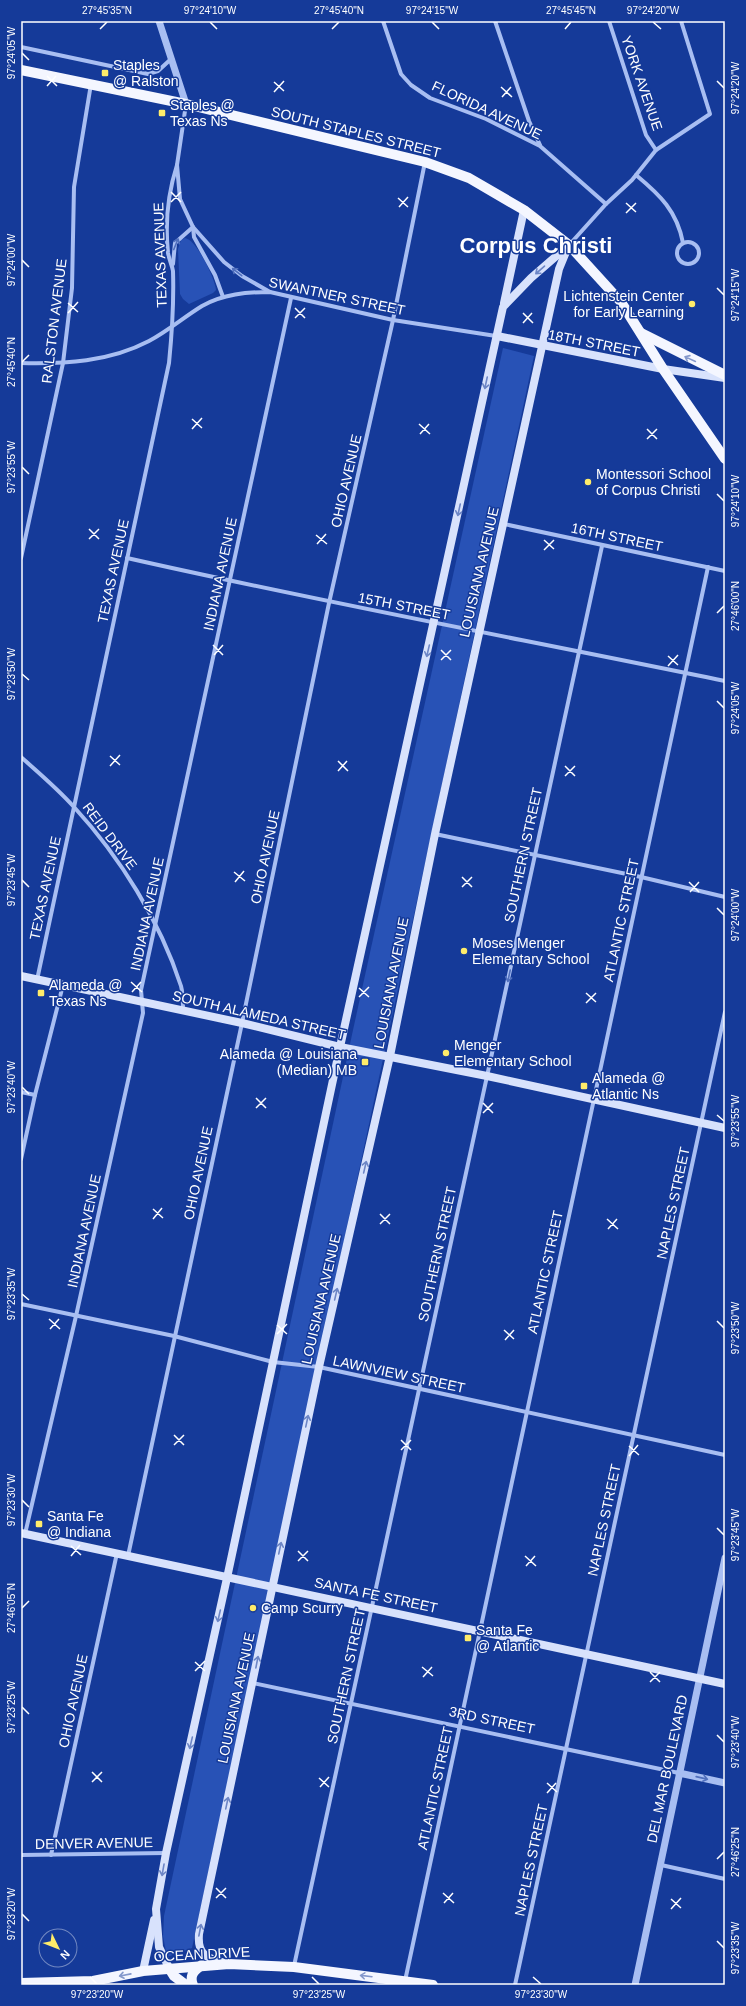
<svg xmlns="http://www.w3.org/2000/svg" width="746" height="2006" font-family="Arial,sans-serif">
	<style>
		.green { fill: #2852b6 }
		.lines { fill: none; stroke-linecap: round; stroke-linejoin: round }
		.minor { stroke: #a8bef2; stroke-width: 4 }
		.tertiary { stroke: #a8bef2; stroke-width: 7 }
		.secondary { stroke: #d8e2fc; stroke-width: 8 }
		.primary { stroke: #f4f6ff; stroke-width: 10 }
		.oneway { stroke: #506fbd }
		.oneway2 { stroke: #6d86c6 }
		.oneway3 { stroke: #8498cc }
		.ticks { fill: none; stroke: #fff; stroke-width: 1.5 }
		.poi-dot { fill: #ffec6a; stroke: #153a99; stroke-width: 1.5 }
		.labels { text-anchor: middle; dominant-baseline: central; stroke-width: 3; stroke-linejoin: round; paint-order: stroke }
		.poi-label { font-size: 14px; fill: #fff; stroke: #153a99; text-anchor: start }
		.street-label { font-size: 14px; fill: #fff; stroke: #153a99 }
		.town-label { font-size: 22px; font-weight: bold; fill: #fff; stroke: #153a99 }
		.neatline { fill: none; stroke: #fff; stroke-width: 1.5 }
		.ticks-label { font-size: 10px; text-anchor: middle; fill: #fff }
	</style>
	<rect width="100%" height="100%" fill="#153a99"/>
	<g class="green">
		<path d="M185,238C197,240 215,279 216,290L213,293L189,304L183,299L180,294L178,249L181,240Z"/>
		<polygon points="503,348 534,356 192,1948 167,1957 163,1936 164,1916 353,1030"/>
	</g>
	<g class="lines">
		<g class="minor">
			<polyline points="383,21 401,74 411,85 430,98 486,119 540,146 606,204"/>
			<polyline points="495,21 529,121 540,145"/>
			<polyline points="609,21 646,135 656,150"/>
			<polyline points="21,47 148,74 158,71 171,59"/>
			<polyline points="186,104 177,165 180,199 193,227 194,237 215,275 223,297"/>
			<path d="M636,175C660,195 677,211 683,243"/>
			<polyline points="193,227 224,262 242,276 270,292"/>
			<circle cx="688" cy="253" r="11"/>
			<polyline points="570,244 606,204 632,180 656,150 710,114 681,21"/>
			<polyline points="173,264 175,243 193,227"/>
			<path d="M21,363C65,364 109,362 149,341C168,331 184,317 202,306C223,294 247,292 270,292L393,320L496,336"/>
			<polyline points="504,524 725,571"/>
			<polyline points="21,558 63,363 72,288 74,187 91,84"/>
			<path d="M127,558C326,603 526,640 725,681"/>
			<path d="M21,757C39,773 58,789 74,807C120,857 160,921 181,986C183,993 183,1003 183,1010"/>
			<polyline points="435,834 641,877 725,897"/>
			<path d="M37,980L169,363C172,333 174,302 173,271C172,265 169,259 168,253C165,224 168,193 177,165"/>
			<polyline points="21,1092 35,1095"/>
			<polyline points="21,1159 35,1095 63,985"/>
			<polyline points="21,1304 174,1336 273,1362 319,1367 725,1455"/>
			<polyline points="25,1534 76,1316 143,1013 141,990 291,298"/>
			<polyline points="128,1556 242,1023 329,603 393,320 425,162"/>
			<polyline points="253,1683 679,1773"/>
			<polyline points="21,1855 166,1853"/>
			<polyline points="51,1855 117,1553"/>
			<polyline points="661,1865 725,1879"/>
			<polyline points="294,1966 602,546"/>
			<polyline points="405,1981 708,567"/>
			<polyline points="515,1985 725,1012"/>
		</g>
		<g class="tertiary">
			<polyline points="159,21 186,104"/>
			<polyline points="679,1773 725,1783"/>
			<polyline points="635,1985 725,1558"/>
		</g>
		<g class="secondary">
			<polyline points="504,303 524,210"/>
			<polyline points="497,336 663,369 725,378"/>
			<polyline points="21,976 242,1023 340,1047 487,1076 725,1128"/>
			<polyline points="21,1533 725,1684"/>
			<path d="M225,1963C208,1958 197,1956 199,1934L319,1367L390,1056L435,834L559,269L568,247"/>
			<polyline points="169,1968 159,1947 156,1909 166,1853 227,1578 340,1047 503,307 531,278 569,245"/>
			<polyline points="143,1971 154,1920"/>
		</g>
		<g class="primary">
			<polyline points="21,70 186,104 425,162 469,178 524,210 569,245 621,302 663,369 725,459"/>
			<polyline points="641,333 725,375"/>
			<polyline points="169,1968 174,1976 186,1985"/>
			<polyline points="21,1983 93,1981 143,1971 229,1964 294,1967 433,1985"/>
			<path d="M193,1985C189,1976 194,1970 202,1965"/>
		</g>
	</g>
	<defs><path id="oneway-shaft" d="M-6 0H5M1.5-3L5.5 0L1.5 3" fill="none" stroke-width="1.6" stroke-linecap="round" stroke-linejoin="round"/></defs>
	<g class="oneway">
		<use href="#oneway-shaft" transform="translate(176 244) rotate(-68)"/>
		<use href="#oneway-shaft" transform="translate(237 272) rotate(-142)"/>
		<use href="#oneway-shaft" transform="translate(509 976) rotate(102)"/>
		<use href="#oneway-shaft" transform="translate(702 1778) rotate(13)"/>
	</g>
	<g class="oneway2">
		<use href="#oneway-shaft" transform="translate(540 270) rotate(139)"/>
		<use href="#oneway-shaft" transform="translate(486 383) rotate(102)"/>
		<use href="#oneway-shaft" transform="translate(459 510) rotate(102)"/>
		<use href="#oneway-shaft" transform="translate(428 651) rotate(103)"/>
		<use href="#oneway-shaft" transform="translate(365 1167) rotate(-77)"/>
		<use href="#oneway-shaft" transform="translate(336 1294) rotate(-77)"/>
		<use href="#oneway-shaft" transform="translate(307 1421) rotate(-78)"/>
		<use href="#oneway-shaft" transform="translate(280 1548) rotate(-78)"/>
		<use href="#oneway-shaft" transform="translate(219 1616) rotate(103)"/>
		<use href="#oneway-shaft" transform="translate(257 1662) rotate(-79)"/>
		<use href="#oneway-shaft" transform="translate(191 1743) rotate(103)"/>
		<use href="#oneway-shaft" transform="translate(227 1803) rotate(-78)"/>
		<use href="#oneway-shaft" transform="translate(163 1870) rotate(100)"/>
		<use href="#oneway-shaft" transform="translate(200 1930) rotate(-79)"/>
	</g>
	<g class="oneway3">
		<use href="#oneway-shaft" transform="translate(690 359) rotate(-155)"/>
		<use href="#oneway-shaft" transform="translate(125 1975) rotate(169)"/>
		<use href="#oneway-shaft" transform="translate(366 1976) rotate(-173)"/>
	</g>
	<path class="ticks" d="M210,22L217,29M432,22L439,29M653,22L661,29M100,29L107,22M332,29L339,22M565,29L571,22M22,53L29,60M47,76L57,86M717,81L724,88M274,82L284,91M47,86L56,76M501,87L512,97M274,92L284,81M502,97L511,87M171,192L181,202M398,198L408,207M171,202L181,192M626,203L636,212M399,207L408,197M626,213L636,203M22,260L29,267M717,288L724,295M68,303L78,312M295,308L305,318M68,313L78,302M523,313L533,323M295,318L305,308M523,323L532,313M22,362L29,355M192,419L202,428M419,424L430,434M192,429L202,418M647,429L657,439M420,434L429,424M647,439L657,429M22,467L29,474M717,494L724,501M89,529L99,539M316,535L327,544M89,539L99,529M544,540L554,549M317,544L326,534M544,550L554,540M717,613L724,606M213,645L223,655M441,650L451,660M214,655L223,645M668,656L678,665M441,660L451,650M668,666L678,655M22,674L29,680M717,701L724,708M110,756L120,765M338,761L348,771M110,766L120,755M565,766L575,776M338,771L347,761M565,776L575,766M234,872L245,881M462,877L472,887M22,880L29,887M235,882L244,871M689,882L699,892M462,887L472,877M690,892L699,882M717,908L724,915M131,982L142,992M359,988L369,997M132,992L141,982M586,993L596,1002M359,997L369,987M586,1003L596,993M22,1087L29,1094M256,1098L266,1108M483,1103L493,1113M256,1108L266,1098M483,1113L493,1103M717,1115L724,1121M153,1209L163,1218M380,1214L390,1224M153,1219L162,1208M607,1219L618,1229M380,1224L390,1214M608,1229L617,1219M22,1294L29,1300M49,1319L60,1329M717,1321L724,1328M277,1325L287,1334M50,1329L59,1319M504,1330L514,1339M277,1334L287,1324M505,1340L514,1330M174,1435L184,1445M401,1440L411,1450M174,1445L184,1435M629,1446L639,1455M401,1450L411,1440M629,1456L638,1445M22,1500L29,1507M717,1528L724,1535M71,1546L81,1555M298,1551L308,1561M71,1556L80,1545M525,1556L536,1566M298,1561L308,1551M526,1566L535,1556M22,1608L29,1601M195,1662L205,1671M422,1667L433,1676M195,1671L205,1661M650,1672L660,1682M423,1677L432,1667M650,1682L660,1672M22,1707L29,1714M717,1735L724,1742M92,1772L102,1782M319,1778L329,1787M92,1782L102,1772M547,1783L557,1792M320,1787L329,1777M547,1793L556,1783M717,1859L724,1852M216,1888L226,1898M443,1893L454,1903M216,1898L226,1888M671,1899L681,1908M444,1903L453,1893M671,1909L681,1898M22,1914L29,1921M717,1941L724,1948M90,1977L97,1984M312,1977L319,1984M533,1977L541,1984"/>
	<g class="poi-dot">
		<rect x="101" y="69" width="8" height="8" rx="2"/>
		<rect x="158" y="109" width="8" height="8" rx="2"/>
		<circle cx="692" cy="304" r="4"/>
		<circle cx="588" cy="482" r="4"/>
		<circle cx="464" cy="951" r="4"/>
		<rect x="37" y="989" width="8" height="8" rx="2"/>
		<circle cx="446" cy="1053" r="4"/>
		<rect x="361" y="1058" width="8" height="8" rx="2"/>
		<rect x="580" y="1082" width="8" height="8" rx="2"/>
		<rect x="35" y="1520" width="8" height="8" rx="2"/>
		<circle cx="253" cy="1608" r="4"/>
		<rect x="464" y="1634" width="8" height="8" rx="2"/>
	</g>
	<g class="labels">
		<g class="poi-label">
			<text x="113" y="65">Staples<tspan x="113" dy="16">@ Ralston</tspan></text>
			<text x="170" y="105">Staples @<tspan x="170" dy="16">Texas Ns</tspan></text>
			<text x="684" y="296" text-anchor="end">Lichtenstein Center<tspan x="684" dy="16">for Early Learning</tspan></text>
			<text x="596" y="474">Montessori School<tspan x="596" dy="16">of Corpus Christi</tspan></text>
			<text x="472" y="943">Moses Menger<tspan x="472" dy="16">Elementary School</tspan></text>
			<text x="49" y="985">Alameda @<tspan x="49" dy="16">Texas Ns</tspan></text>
			<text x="454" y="1045">Menger<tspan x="454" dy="16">Elementary School</tspan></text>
			<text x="357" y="1054" text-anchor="end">Alameda @ Louisiana<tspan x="357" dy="16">(Median) MB</tspan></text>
			<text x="592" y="1078">Alameda @<tspan x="592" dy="16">Atlantic Ns</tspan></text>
			<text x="47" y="1516">Santa Fe<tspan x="47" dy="16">@ Indiana</tspan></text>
			<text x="261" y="1608">Camp Scurry</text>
			<text x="476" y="1630">Santa Fe<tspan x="476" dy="16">@ Atlantic</tspan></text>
		</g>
		<g class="street-label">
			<text transform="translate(642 83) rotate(71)">YORK AVENUE</text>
			<text transform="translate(487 110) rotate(25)">FLORIDA AVENUE</text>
			<text transform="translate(356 132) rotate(14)">SOUTH STAPLES STREET</text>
			<text transform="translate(160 255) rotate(-92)">TEXAS AVENUE</text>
			<text transform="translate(337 296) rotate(12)">SWANTNER STREET</text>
			<text transform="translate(54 321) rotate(-83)">RALSTON AVENUE</text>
			<text transform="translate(594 343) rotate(11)">18TH STREET</text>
			<text transform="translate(346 481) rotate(-77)">OHIO AVENUE</text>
			<text transform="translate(617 537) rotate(12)">16TH STREET</text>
			<text transform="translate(113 571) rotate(-78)">TEXAS AVENUE</text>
			<text transform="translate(479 572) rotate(-77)">LOUISIANA AVENUE</text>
			<text transform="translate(220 574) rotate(-78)">INDIANA AVENUE</text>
			<text transform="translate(404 606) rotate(11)">15TH STREET</text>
			<text transform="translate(110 836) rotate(53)">REID DRIVE</text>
			<text transform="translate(523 855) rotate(-78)">SOUTHERN STREET</text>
			<text transform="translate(265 857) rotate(-78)">OHIO AVENUE</text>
			<text transform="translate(45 888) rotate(-78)">TEXAS AVENUE</text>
			<text transform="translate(147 914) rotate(-78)">INDIANA AVENUE</text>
			<text transform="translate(621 920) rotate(-78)">ATLANTIC STREET</text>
			<text transform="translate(391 983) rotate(-79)">LOUISIANA AVENUE</text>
			<text transform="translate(259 1015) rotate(13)">SOUTH ALAMEDA STREET</text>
			<text transform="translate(198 1173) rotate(-78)">OHIO AVENUE</text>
			<text transform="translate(673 1203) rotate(-78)">NAPLES STREET</text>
			<text transform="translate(84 1231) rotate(-78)">INDIANA AVENUE</text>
			<text transform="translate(437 1254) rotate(-78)">SOUTHERN STREET</text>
			<text transform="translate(545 1272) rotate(-78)">ATLANTIC STREET</text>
			<text transform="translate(321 1299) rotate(-77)">LOUISIANA AVENUE</text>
			<text transform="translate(399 1374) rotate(12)">LAWNVIEW STREET</text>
			<text transform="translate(604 1520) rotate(-78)">NAPLES STREET</text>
			<text transform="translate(376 1595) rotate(12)">SANTA FE STREET</text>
			<text transform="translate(346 1676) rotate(-78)">SOUTHERN STREET</text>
			<text transform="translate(236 1698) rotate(-78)">LOUISIANA AVENUE</text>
			<text transform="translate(73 1701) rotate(-78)">OHIO AVENUE</text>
			<text transform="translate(492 1720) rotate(12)">3RD STREET</text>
			<text transform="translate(667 1769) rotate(-78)">DEL MAR BOULEVARD</text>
			<text transform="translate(435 1788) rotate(-78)">ATLANTIC STREET</text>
			<text transform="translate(94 1843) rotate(-1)">DENVER AVENUE</text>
			<text transform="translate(531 1860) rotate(-78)">NAPLES STREET</text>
			<text transform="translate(202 1954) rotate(-3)">OCEAN DRIVE</text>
		</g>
		<g class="town-label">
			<text x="536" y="245">Corpus Christi</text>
		</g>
	</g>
	<rect width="746" height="2006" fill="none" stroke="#153a99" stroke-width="44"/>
	<g transform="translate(58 1948) rotate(133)"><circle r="19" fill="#153a99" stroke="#7389c2"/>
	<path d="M0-3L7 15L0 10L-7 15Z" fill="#ffec6a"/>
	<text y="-6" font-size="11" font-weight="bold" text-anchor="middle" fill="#ffffff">N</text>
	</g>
	<rect x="22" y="22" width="702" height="1962" class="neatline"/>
	<g class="ticks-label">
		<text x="107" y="14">27°45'35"N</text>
		<text x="210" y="14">97°24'10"W</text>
		<text x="339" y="14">27°45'40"N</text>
		<text x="432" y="14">97°24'15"W</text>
		<text x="571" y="14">27°45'45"N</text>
		<text x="653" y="14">97°24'20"W</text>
		<text transform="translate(11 53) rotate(-90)" y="4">97°24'05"W</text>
		<text transform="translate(735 88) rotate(-90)" y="4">97°24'20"W</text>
		<text transform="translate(11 260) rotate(-90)" y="4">97°24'00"W</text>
		<text transform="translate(735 295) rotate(-90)" y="4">97°24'15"W</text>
		<text transform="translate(11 362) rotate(-90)" y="4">27°45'40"N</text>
		<text transform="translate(11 467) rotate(-90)" y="4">97°23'55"W</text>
		<text transform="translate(735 501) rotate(-90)" y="4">97°24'10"W</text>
		<text transform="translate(735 606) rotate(-90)" y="4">27°46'00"N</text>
		<text transform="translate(11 674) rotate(-90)" y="4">97°23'50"W</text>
		<text transform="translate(735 708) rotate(-90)" y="4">97°24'05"W</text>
		<text transform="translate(11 880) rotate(-90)" y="4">97°23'45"W</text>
		<text transform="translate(735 915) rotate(-90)" y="4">97°24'00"W</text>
		<text transform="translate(11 1087) rotate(-90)" y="4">97°23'40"W</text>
		<text transform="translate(735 1121) rotate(-90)" y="4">97°23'55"W</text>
		<text transform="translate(11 1294) rotate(-90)" y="4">97°23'35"W</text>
		<text transform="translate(735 1328) rotate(-90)" y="4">97°23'50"W</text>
		<text transform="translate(11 1500) rotate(-90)" y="4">97°23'30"W</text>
		<text transform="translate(735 1535) rotate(-90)" y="4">97°23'45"W</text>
		<text transform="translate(11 1608) rotate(-90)" y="4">27°46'05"N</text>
		<text transform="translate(11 1707) rotate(-90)" y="4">97°23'25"W</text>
		<text transform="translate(735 1742) rotate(-90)" y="4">97°23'40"W</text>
		<text transform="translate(735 1852) rotate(-90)" y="4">27°46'25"N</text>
		<text transform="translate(11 1914) rotate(-90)" y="4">97°23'20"W</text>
		<text transform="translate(735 1948) rotate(-90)" y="4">97°23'35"W</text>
		<text x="97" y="1998">97°23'20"W</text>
		<text x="319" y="1998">97°23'25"W</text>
		<text x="541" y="1998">97°23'30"W</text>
	</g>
</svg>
